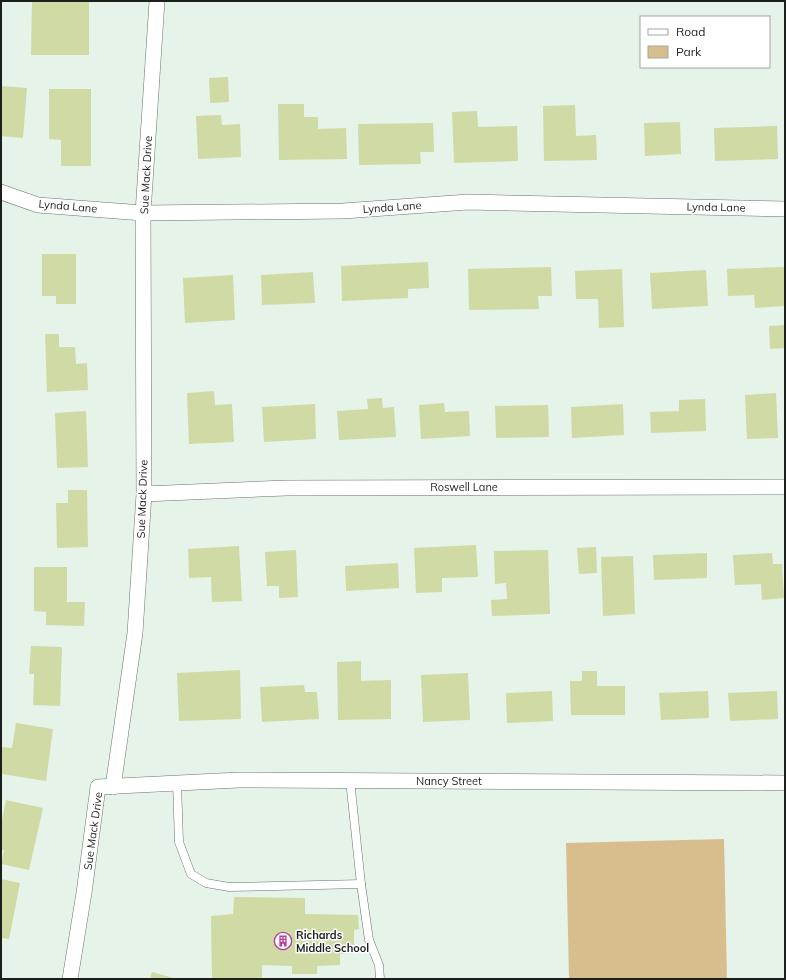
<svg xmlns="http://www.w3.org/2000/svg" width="786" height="980" font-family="Mulish,sans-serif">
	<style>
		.green { fill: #d8be8d }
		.building { fill: #cfdaa5 }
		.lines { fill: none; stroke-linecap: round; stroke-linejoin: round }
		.service-casing { stroke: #69746c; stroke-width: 9 }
		.minor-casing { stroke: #69746c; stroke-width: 16 }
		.service { stroke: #fff; stroke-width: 8 }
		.minor { stroke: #fff; stroke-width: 15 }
		.labels { text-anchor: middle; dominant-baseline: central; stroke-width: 3; stroke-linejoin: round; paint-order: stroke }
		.street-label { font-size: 11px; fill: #1c201d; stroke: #fff }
		.poi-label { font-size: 11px; font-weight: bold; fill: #1c201d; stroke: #fff; text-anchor: start }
	</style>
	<rect width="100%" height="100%" fill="#e6f3e9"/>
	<polygon class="green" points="724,839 727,979 569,979 566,843"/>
	<g class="building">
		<polygon points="32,1 89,1 89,55 31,55"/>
		<polygon points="228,77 229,102 210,103 209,78"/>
		<polygon points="1,86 27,88 23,138 1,136"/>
		<polygon points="49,89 91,89 91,166 61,166 61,140 49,139"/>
		<polygon points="278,104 304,104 304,117 318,117 318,129 346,128 347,159 279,160"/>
		<polygon points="575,105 576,136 596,135 597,160 544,161 543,106"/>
		<polygon points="477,111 478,127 517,126 518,161 454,163 452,112"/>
		<polygon points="221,115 222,125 240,124 241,157 198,159 196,116"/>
		<polygon points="680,122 681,154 645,156 644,123"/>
		<polygon points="433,123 434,152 420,152 421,164 359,165 358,124"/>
		<polygon points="777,126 778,159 715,161 714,128"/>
		<polygon points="42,254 76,254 76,304 56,304 56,296 42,296"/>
		<polygon points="428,262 429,288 408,289 408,298 342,301 341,266"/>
		<polygon points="551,267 552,296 538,296 539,309 469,310 468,269"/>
		<polygon points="784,267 785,306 755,308 754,295 728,296 727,269"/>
		<polygon points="622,269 624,327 599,328 598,299 576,299 575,271"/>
		<polygon points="706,270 708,306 652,309 650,273"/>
		<polygon points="313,272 315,303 262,305 261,275"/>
		<polygon points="233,275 235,320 185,323 183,278"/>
		<polygon points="785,325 785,348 770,349 769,326"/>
		<polygon points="45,334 59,334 59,347 75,347 76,364 87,363 88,390 47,392"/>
		<polygon points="214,391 215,405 232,404 234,442 189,444 187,393"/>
		<polygon points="776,393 778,438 747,439 745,395"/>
		<polygon points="382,398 383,408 394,407 396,437 339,440 337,411 368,409 367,399"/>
		<polygon points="705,399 706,431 651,433 650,412 679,411 679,400"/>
		<polygon points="444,403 445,412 469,411 470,436 421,439 419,405"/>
		<polygon points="315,404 316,439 264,442 262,407"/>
		<polygon points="623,404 624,435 572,438 571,407"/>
		<polygon points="548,405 549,437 496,438 495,406"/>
		<polygon points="86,411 88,467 57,468 55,413"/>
		<polygon points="68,490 87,490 88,547 57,548 56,503 68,503"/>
		<polygon points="476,545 478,577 442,578 442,592 416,593 414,548"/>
		<polygon points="239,546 242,601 212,602 211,577 189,578 188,549"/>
		<polygon points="596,547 597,573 579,574 577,548"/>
		<polygon points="296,550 298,597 279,598 279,586 267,586 265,552"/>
		<polygon points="548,550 550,614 492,616 491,600 507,599 506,583 495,584 494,551"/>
		<polygon points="707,553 707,578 654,580 653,555"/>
		<polygon points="772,553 773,564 782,564 784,598 762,600 761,584 735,585 733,555"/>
		<polygon points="633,556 635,614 603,616 601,557"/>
		<polygon points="398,563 399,588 346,591 345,566"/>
		<polygon points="34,567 67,567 67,602 85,602 84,626 46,625 46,612 34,611"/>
		<polygon points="31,646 62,647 60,706 33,705 34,674 29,674"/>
		<polygon points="361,661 361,681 391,680 391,719 338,720 337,662"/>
		<polygon points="240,670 241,719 179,721 177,673"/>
		<polygon points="582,671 597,671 597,686 625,686 625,715 571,715 570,681 582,681"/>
		<polygon points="468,673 470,720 423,722 421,675"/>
		<polygon points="304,685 305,692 317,692 319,719 262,722 260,687"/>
		<polygon points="552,691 553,721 507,723 506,693"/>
		<polygon points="708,691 709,718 661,720 659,693"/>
		<polygon points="777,691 778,719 730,721 728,693"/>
		<polygon points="16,723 53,729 46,781 1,774 1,747 12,748"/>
		<polygon points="6,800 43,808 29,870 1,864 4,850 1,850 1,824"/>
		<polygon points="1,879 20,883 9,939 1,938"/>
		<polygon points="234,897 305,898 305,914 358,915 359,929 354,930 354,953 340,954 340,965 317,966 317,974 292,974 292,966 262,965 262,979 212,979 211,916 233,914"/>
		<polygon points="152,972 177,979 150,979"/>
	</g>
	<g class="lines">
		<defs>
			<g id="service">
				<polyline points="350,780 361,884"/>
				<polyline points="177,783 179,842 191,874 206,883 229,887 361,884 369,940 379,965 380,979"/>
			</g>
			<g id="minor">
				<polyline points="1,192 38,205 143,213 343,211 468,202 785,209"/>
				<polyline points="144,494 286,488 785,487"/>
				<polyline points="113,787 135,633 144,494 143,213 157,1"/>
				<polyline points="70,979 84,893 98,787 239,780 785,783"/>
			</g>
		</defs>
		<use href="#service" class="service-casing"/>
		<use href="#minor" class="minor-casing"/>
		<use href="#service" class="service"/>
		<use href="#minor" class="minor"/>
	</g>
	<defs>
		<symbol id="building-ring" viewBox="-11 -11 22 22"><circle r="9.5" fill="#fff" stroke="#b5419a" stroke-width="1.5"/><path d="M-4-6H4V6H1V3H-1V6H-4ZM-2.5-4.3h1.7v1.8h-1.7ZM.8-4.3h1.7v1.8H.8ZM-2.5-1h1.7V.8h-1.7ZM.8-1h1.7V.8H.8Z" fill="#b5419a"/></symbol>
	</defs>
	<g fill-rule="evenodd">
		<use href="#building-ring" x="273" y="931" width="20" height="20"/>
	</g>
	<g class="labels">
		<g class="street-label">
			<text transform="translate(146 175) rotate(-87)">Sue Mack Drive</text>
			<text transform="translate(68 206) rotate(5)">Lynda Lane</text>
			<text transform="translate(392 207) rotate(-4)">Lynda Lane</text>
			<text transform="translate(716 207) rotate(1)">Lynda Lane</text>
			<text x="464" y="487">Roswell Lane</text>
			<text transform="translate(142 499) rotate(-88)">Sue Mack Drive</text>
			<text x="449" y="781">Nancy Street</text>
			<text transform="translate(93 831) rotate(-82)">Sue Mack Drive</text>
		</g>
		<g class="poi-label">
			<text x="296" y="935">Richards<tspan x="296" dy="13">Middle School</tspan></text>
		</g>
	</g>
	<rect width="786" height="980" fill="none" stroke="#1c201d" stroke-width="4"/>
	<rect x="640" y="16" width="130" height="52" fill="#ffffff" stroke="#a4a6a5"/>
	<rect x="648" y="29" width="20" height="6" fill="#ffffff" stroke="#a4a6a5"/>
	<text x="676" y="36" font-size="12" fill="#1c201d">Road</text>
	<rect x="648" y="46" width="20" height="12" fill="#d8be8d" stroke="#a4a6a5"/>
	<text x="676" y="56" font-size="12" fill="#1c201d">Park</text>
</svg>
